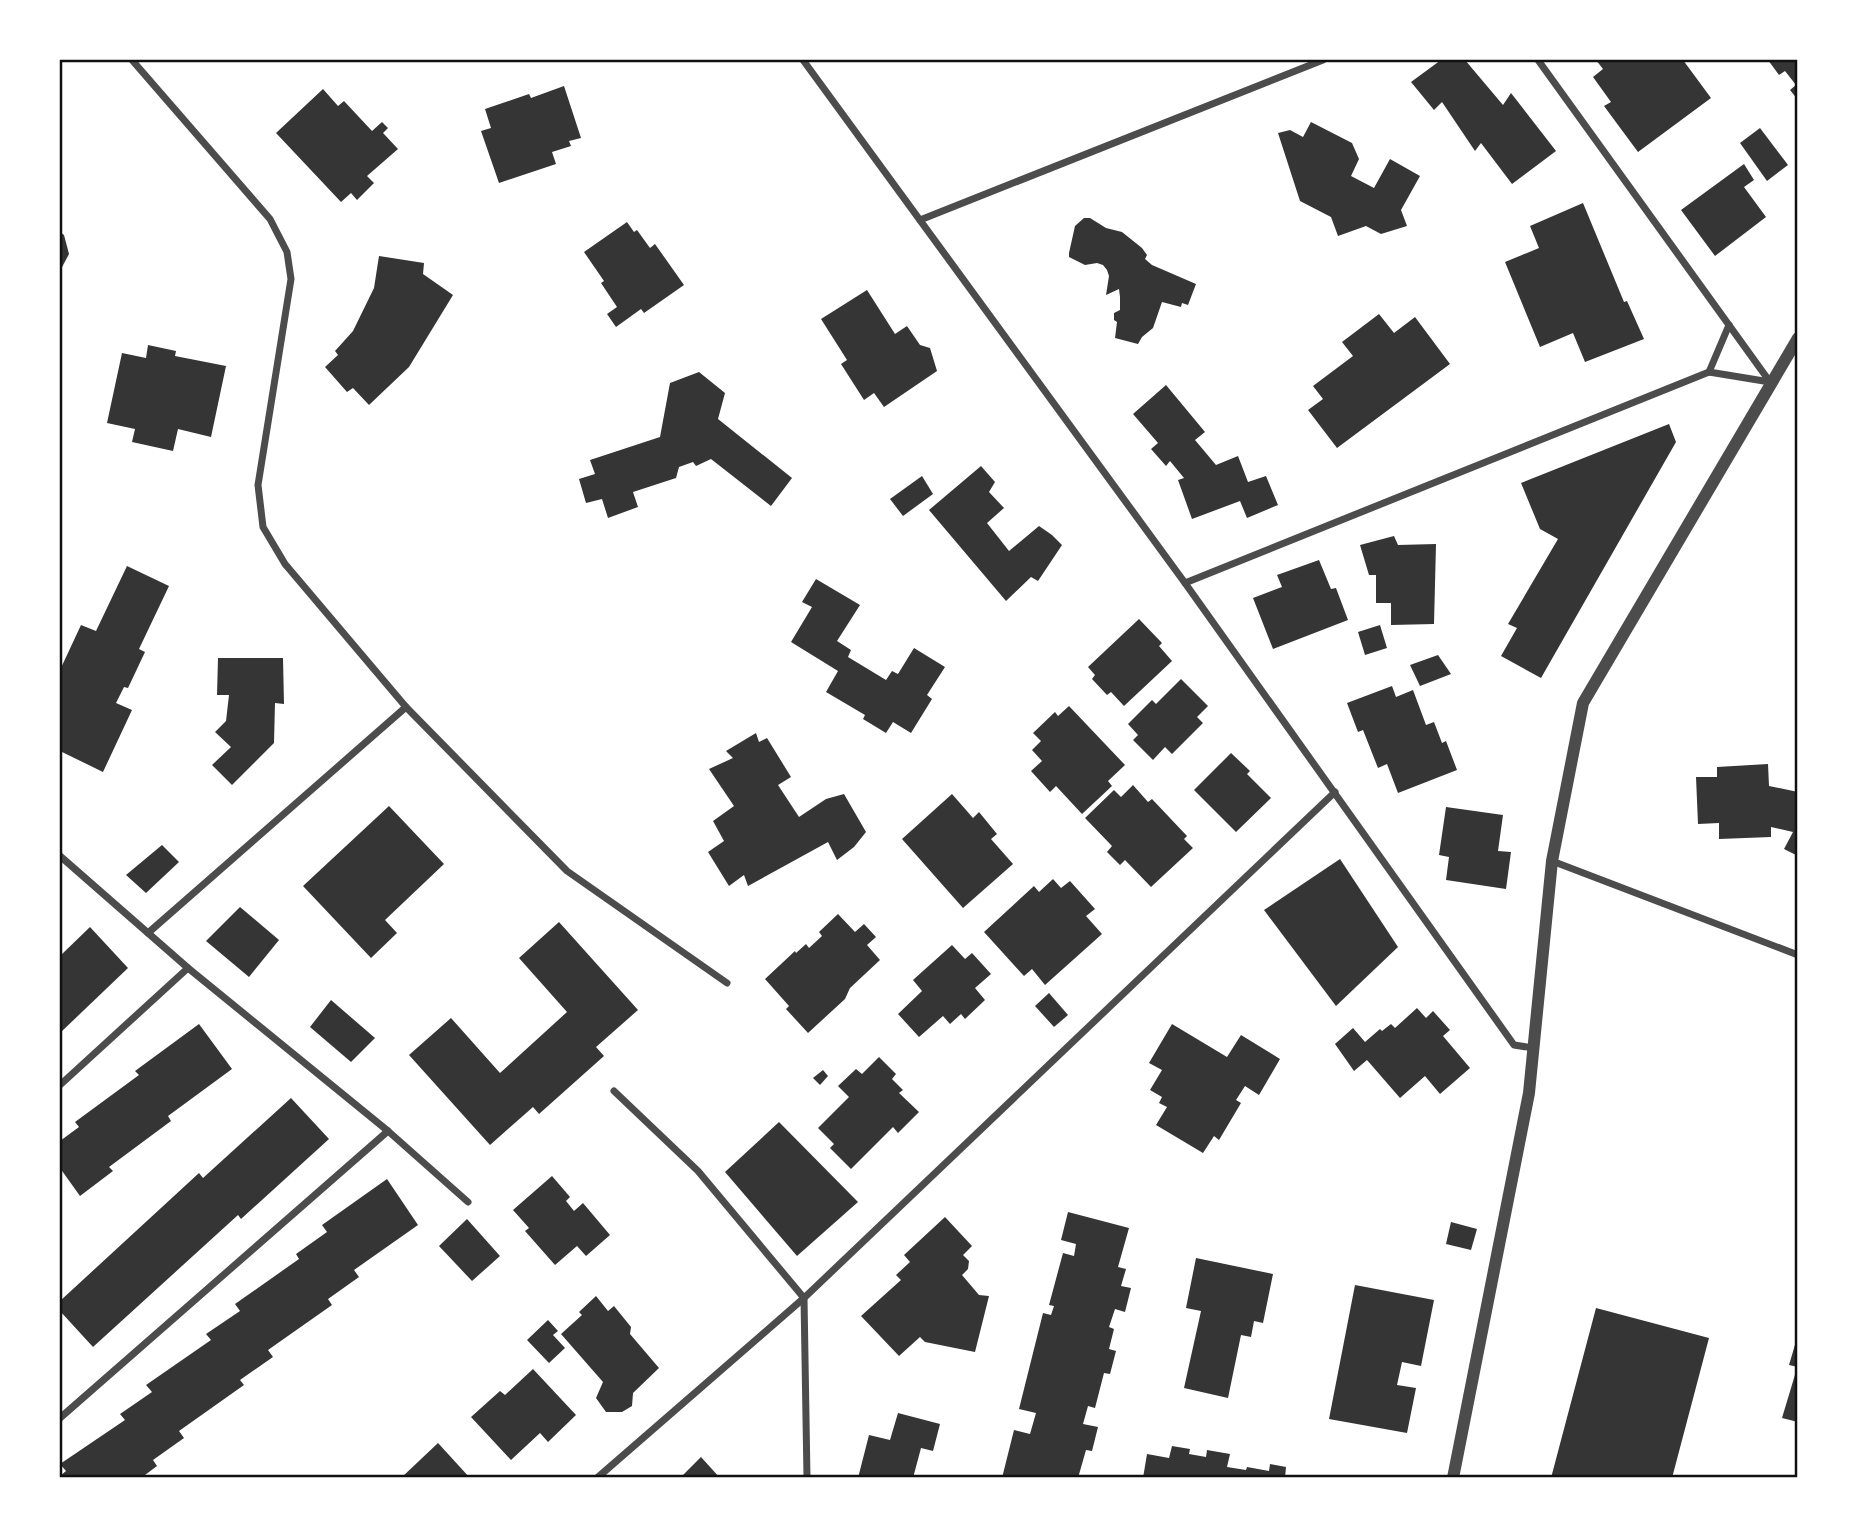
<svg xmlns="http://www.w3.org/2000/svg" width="1857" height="1537" font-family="Karla,sans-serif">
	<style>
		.building { fill: #353535 }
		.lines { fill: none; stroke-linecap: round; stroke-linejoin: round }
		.minor { stroke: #4c4c4c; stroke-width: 7 }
		.tertiary { stroke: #4c4c4c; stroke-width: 12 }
		.neatline { fill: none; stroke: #111; stroke-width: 2.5 }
	</style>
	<rect width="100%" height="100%" fill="#fff"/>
	<g class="building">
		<polygon points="1441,60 1465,60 1503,105 1511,93 1556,151 1512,184 1481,143 1475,151 1442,102 1434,110 1411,82"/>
		<polygon points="1596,60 1670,60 1672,62 1676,60 1683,60 1711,98 1638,152 1604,106 1611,102 1593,77 1603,69"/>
		<polygon points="1768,60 1798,60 1798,100 1790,90 1796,85 1785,71 1779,75"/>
		<polygon points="564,86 581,138 569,141 571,146 552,152 556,164 499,183 481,131 491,128 485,109 529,94 531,98"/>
		<polygon points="323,89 338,106 344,101 372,131 382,122 388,128 383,133 398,149 367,176 374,183 357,200 351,193 341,202 276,133"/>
		<polygon points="1311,122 1352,143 1359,159 1351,176 1374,188 1390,159 1420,176 1401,210 1407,226 1381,234 1366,226 1338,236 1331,217 1300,201 1278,133 1290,130 1303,137"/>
		<polygon points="1760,128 1788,165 1767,181 1740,143"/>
		<polygon points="1744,164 1754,180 1744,187 1766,217 1715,256 1681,210"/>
		<polygon points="1583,203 1624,302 1627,301 1644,339 1585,362 1573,333 1540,347 1505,262 1539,248 1530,226"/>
		<polygon points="1084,218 1090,218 1106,228 1122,232 1142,248 1147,255 1145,259 1152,265 1196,284 1188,305 1182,303 1181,307 1162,302 1153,328 1142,337 1138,344 1115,338 1117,322 1114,320 1114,313 1120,310 1120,297 1119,289 1106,295 1109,276 1107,270 1103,265 1097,263 1085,265 1069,257 1069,253 1075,226"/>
		<polygon points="627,222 634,232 637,230 650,248 655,244 684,285 644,313 641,309 616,327 607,314 617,307 601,283 604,281 584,252"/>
		<polygon points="60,232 64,235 69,254 60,271"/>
		<polygon points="379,256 424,263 423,274 453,295 409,367 369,405 353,388 347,392 325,367 338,355 335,351 353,331 374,288"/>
		<polygon points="867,290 895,334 907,326 920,345 930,348 937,371 884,407 874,393 864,400 841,364 847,360 821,319"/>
		<polygon points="1379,314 1394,333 1415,317 1450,364 1337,448 1308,410 1323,399 1313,386 1353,356 1342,342"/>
		<polygon points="148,345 176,351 175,356 226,366 211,437 178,429 173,451 132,442 135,429 107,423 122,353 146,358"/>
		<polygon points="699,372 725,393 718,419 792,478 771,506 711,459 696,466 693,462 679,467 676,478 633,492 638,507 608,518 602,499 586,503 579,479 595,474 590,460 660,437 670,383"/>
		<polygon points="1166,385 1205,432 1195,440 1216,465 1238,456 1248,482 1266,476 1278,505 1247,518 1240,501 1192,519 1178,480 1184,478 1170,461 1166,466 1151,449 1158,443 1133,414"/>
		<polygon points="1669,424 1676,442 1541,678 1501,656 1517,628 1508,624 1558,539 1540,529 1521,483"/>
		<polygon points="981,466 995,482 989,492 1004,508 987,523 1009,551 1039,526 1052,535 1062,545 1038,581 1031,577 1006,601 929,510"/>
		<polygon points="922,476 933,494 903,516 890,499"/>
		<polygon points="1394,536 1398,545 1436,544 1434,624 1391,625 1391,603 1376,603 1376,575 1369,575 1360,545"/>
		<polygon points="1319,560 1331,589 1336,588 1348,620 1273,649 1253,598 1282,587 1277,575"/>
		<polygon points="127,566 169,586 139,649 145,652 128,688 124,687 116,703 132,710 103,772 60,751 60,670 81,625 96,631"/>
		<polygon points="816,579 860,605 837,641 851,650 848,657 886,680 892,671 898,674 914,648 945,667 927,695 932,699 911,733 893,722 886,733 863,719 865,715 826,692 838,671 791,642 812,607 802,602"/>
		<polygon points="1139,619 1162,643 1159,646 1172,661 1124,706 1111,692 1107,695 1092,679 1095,675 1088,667"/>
		<polygon points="1380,625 1387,648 1365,655 1358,632"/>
		<polygon points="1438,655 1451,674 1420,686 1410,665"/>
		<polygon points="218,658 283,658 284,704 275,703 274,743 232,785 212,765 231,747 215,732 226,721 229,695 217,695"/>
		<polygon points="1181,679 1208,706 1197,717 1203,723 1172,754 1165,747 1153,760 1133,740 1138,735 1128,724 1152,700 1156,704"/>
		<polygon points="1392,686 1396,697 1413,690 1426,725 1434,722 1442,743 1446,741 1457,770 1398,793 1387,764 1378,768 1363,730 1358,732 1347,703"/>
		<polygon points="1069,706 1125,765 1108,781 1112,786 1082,814 1056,786 1050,792 1031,771 1042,761 1032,750 1041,741 1033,733 1055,712 1058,716"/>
		<polygon points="756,733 759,742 767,738 791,777 778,785 799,817 826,799 844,794 866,832 854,847 837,860 828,842 748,886 744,875 729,886 708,852 724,841 713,821 734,806 709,769 733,758 726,751"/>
		<polygon points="1231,753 1250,771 1247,774 1271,798 1236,832 1194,790"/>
		<polygon points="1768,764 1769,786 1798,792 1798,856 1784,849 1793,832 1771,827 1771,837 1719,839 1719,823 1698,824 1696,777 1717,777 1717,767"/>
		<polygon points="1133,785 1148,802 1152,799 1187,836 1184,839 1193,848 1151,887 1125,860 1120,865 1107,852 1112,846 1085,818 1114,790 1121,797"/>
		<polygon points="952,794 973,818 979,812 997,834 991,839 1013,864 963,908 902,839"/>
		<polygon points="389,806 444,864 385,920 397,933 371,958 303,886"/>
		<polygon points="1446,807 1503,815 1498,851 1511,852 1506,889 1446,880 1449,857 1439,855"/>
		<polygon points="162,845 179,862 146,893 126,875"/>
		<polygon points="1340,859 1398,947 1336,1006 1264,910"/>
		<polygon points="1053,879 1061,888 1070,881 1095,909 1086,916 1102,934 1045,985 1032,969 1024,976 984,932 1034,886 1039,892"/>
		<polygon points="240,907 279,940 249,977 206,941"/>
		<polygon points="838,914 855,932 864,924 876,937 867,945 880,960 850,988 845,999 808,1033 786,1009 789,1006 765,979 795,951 796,953 806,944 809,948 822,936 819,932"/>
		<polygon points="559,922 638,1010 596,1047 604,1056 539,1114 533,1107 490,1145 409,1055 451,1018 500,1073 567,1012 519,958"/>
		<polygon points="90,927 128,968 60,1033 60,956"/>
		<polygon points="952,945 965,959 972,953 991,974 975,988 985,1000 965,1019 961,1014 950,1024 943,1016 919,1037 898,1014 922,991 913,980"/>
		<polygon points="1049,993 1068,1015 1054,1027 1035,1006"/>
		<polygon points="331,1000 375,1038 351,1062 310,1027"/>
		<polygon points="1417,1008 1426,1018 1433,1011 1450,1030 1443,1036 1470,1068 1440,1094 1425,1076 1400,1098 1367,1060 1354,1071 1335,1044 1353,1028 1365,1042 1380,1029 1382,1031 1391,1024 1395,1028"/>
		<polygon points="199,1024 232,1069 168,1116 171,1121 109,1167 113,1171 80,1196 60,1168 60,1141 79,1127 75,1122 139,1075 135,1071"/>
		<polygon points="1172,1024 1227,1057 1241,1035 1280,1059 1259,1095 1245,1086 1236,1100 1241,1103 1219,1140 1214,1136 1203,1153 1156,1125 1167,1107 1159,1103 1162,1097 1150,1090 1162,1070 1149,1063"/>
		<polygon points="879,1057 896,1074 892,1079 903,1090 899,1093 919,1112 898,1133 893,1127 851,1169 830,1148 834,1144 818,1128 849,1097 838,1086 856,1069 862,1074"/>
		<polygon points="823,1070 828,1076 820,1085 813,1078"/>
		<polygon points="291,1098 329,1139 241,1219 238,1215 93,1347 60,1311 60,1301 199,1173 203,1178"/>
		<polygon points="779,1122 858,1202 797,1256 725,1172"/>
		<polygon points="552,1176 570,1197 566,1201 574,1211 583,1203 610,1235 586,1256 577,1246 555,1265 525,1231 529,1228 513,1210"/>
		<polygon points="387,1179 418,1225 354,1270 359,1277 328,1299 332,1305 268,1350 273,1357 240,1380 244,1385 179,1431 184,1438 153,1460 157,1466 141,1478 60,1478 60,1476 66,1471 60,1464 125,1420 120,1414 152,1392 146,1385 211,1340 206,1334 240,1311 235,1304 299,1259 296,1254 327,1232 322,1225"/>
		<polygon points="1068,1212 1129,1228 1118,1267 1126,1269 1121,1286 1131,1288 1125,1312 1115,1309 1109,1327 1114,1329 1109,1349 1116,1351 1110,1374 1104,1373 1095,1408 1088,1406 1083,1424 1098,1427 1092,1451 1086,1450 1078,1478 1002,1478 1014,1430 1030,1434 1036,1413 1019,1409 1043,1313 1051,1315 1054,1306 1049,1305 1063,1253 1074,1256 1076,1244 1061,1240"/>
		<polygon points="945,1217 972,1246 963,1255 969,1261 968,1269 962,1275 979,1295 989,1296 975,1352 925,1342 920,1337 899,1356 861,1316 901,1280 896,1275 910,1262 904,1255"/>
		<polygon points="467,1219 500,1256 472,1281 439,1246"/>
		<polygon points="1451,1222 1477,1229 1471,1250 1446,1244"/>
		<polygon points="1196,1258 1273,1274 1263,1323 1254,1321 1251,1337 1241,1335 1228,1398 1184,1388 1201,1311 1186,1308"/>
		<polygon points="1355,1285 1434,1300 1421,1366 1402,1362 1397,1385 1416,1388 1407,1433 1329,1419"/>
		<polygon points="596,1296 608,1311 614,1306 631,1327 630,1334 659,1368 633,1393 632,1406 622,1412 606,1412 596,1398 603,1382 561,1334 582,1315 579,1312"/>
		<polygon points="1596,1308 1709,1338 1672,1478 1551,1478"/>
		<polygon points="548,1320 558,1331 553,1335 565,1348 549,1363 527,1340"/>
		<polygon points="1797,1338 1798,1339 1798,1367 1789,1365"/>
		<polygon points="1797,1368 1798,1368 1798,1422 1782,1418"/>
		<polygon points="533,1369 576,1415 548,1442 540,1433 511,1460 471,1417 500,1391 505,1395"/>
		<polygon points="898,1413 940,1424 933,1451 921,1448 913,1478 858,1478 869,1435 890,1440"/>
		<polygon points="438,1443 470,1478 401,1478"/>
		<polygon points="1172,1446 1190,1449 1189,1454 1206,1457 1207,1450 1230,1454 1227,1467 1246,1470 1247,1467 1269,1471 1270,1464 1286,1467 1285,1478 1143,1478 1147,1454 1169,1458"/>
		<polygon points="701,1457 720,1478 680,1478"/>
	</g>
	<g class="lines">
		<g class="minor">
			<polyline points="132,60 270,219 287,252 291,279 258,485 263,527 285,564 406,707 567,871 727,983"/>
			<polyline points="803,60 1185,583 1514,1045 1533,1048"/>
			<polyline points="1538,60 1770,382"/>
			<polyline points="920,220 1323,60"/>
			<polyline points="1709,372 1729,325"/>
			<polyline points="1185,583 1709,372 1770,382"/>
			<polyline points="60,856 188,968 388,1131 468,1202"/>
			<polyline points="1552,861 1798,955"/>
			<polyline points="148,933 406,707"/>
			<polyline points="60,1085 188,968"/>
			<polyline points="614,1091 698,1171 804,1298 807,1478"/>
			<polyline points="60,1418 388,1131"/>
			<polyline points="597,1478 804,1298 1335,792"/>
		</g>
		<polyline class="tertiary" points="1453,1478 1529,1093 1552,861 1583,703 1798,338"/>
	</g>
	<rect width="1857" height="1537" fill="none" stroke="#ffffff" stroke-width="122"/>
	<rect x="61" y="61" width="1735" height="1415" class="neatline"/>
</svg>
